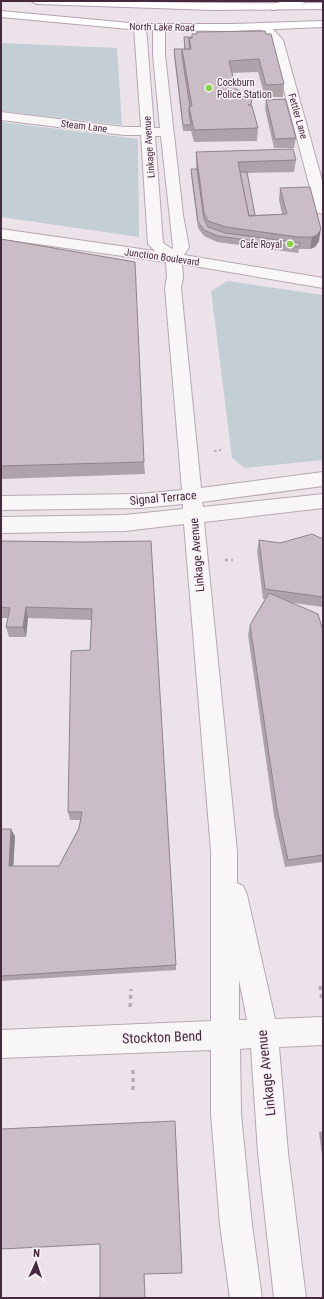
<svg xmlns="http://www.w3.org/2000/svg" width="324" height="1299" font-family="'Roboto Condensed',sans-serif">
	<style>
		.green { fill: #c3ced5 }
		.lines { fill: none; stroke-linecap: round; stroke-linejoin: round }
		.minor-casing { stroke: #b6a8b2; stroke-width: 2 }
		.major-casing { stroke: #b7a1b1; stroke-width: 2 }
		.highway-casing { stroke: #a2899c; stroke-width: 2 }
		.path-far2 { stroke: #b8adb4; stroke-width: 2; stroke-dasharray: 2.5 2.5; stroke-linecap: butt }
		.path-far1 { stroke: #b8adb4; stroke-width: 2.5; stroke-dasharray: 3 3; stroke-linecap: butt }
		.path { stroke: #b8adb4; stroke-width: 3.5; stroke-dasharray: 4 4; stroke-linecap: butt }
		.minor { fill: #f9f6f8; fill-rule: evenodd }
		.major { fill: #fff; fill-rule: evenodd }
		.highway { fill: #fff; fill-rule: evenodd }
		.wall { fill: #afa3ab }
		.shaded-wall { fill: #8e848b }
		.building { fill: #cbbdc7; stroke: #8e848b }
		.poi-dot { fill: #8ad245; stroke: #f8f2f7; stroke-width: 1.5 }
		.labels { text-anchor: middle; dominant-baseline: central; stroke-width: 3; stroke-linejoin: round; paint-order: stroke }
		.far-street-label { font-size: 10px; fill: #442a3c; stroke: #f8f2f7 }
		.far-poi-label { font-size: 10px; fill: #442a3c; stroke: #f8f2f7; text-anchor: start }
		.street-label { font-size: 12px; fill: #442a3c; stroke: #f8f2f7 }
		.near-street-label { font-size: 14px; fill: #442a3c; stroke: #f8f2f7 }
	</style>
	<rect width="100%" height="100%" fill="#ebe3e9"/>
	<g class="green">
		<polygon points="1,43 117,48 122,125 1,111"/>
		<polygon points="1,122 138,139 139,237 1,217"/>
		<polygon points="227,281 323,295 323,460 245,468 232,458 211,291"/>
	</g>
	<g class="lines">
		<defs>
			<g id="minor">
				<path d="M140,24L144,25L146,27L154,128H160L153,55V27L155,25H163L165,27V55L183,215L189,247L184,255L323,278V288L182,264L183,277L181,288L201,488L323,472V486L202,502L203,507L323,494V508L204,522L237,851V883L243,886L247,895L275,1019L323,1017V1045L279,1047L288,1153L306,1298H274L258,1153L251,1048L240,1049L241,1114L252,1225L262,1298H230L220,1225L211,1114V1050L1,1058V1030L211,1021V851L184,524L125,531L1,533V517L125,515L183,509V504L140,508L1,510V496L140,494L182,490L165,288L167,277L166,262L1,239V229L155,251L148,244L141,135H124L1,120V112L124,127H141L134,27L136,25ZM155,136H161L173,247L172,249L163,243ZM239,980L247,1020H239Z"/>
				<polygon points="265,24 269,25 283,40 323,184 323,214 318,213 316,210 271,41 259,27 261,25"/>
			</g>
			<g id="major">
				<path d="M31,1C129,1 226,4 323,3V9L213,10L37,4Z"/>
				<polygon points="1,11 140,24 232,24 323,21 323,27 232,31 140,30 1,17"/>
			</g>
			<polygon id="highway" points="284,1 305,1 303,3 273,10 267,7 269,5"/>
		</defs>
		<use href="#minor" class="minor-casing"/>
		<use href="#major" class="major-casing"/>
		<use href="#highway" class="highway-casing"/>
		<polyline class="path-far2" points="214,451 221,450"/>
		<polyline class="path-far1" points="225,560 233,560"/>
		<g class="path">
			<polyline points="320,986 322,1000"/>
			<polyline points="130,1007 131,989"/>
			<polyline points="133,1070 133,1094"/>
		</g>
		<use href="#minor" class="minor"/>
		<use href="#major" class="major"/>
		<use href="#highway" class="highway"/>
	</g>
	<g class="wall">
		<polygon points="197,32 266,34 284,84 283,97 265,97 258,72 232,73 236,89 241,96 252,97 251,106 258,128 257,141 194,142 191,131 183,131 174,55 174,49 184,49 184,37 192,37 192,34 196,34"/>
		<polygon points="266,100 296,138 294,148 274,148 265,109"/>
		<polygon points="196,152 296,160 294,172 247,173 255,215 282,214 279,200 280,188 319,241 315,247 310,249 299,249 298,253 217,242 204,236 198,228 191,175 191,169 196,169"/>
		<polygon points="1,239 144,462 145,474 1,479"/>
		<polygon points="323,539 323,607 293,603 323,631 323,862 285,867 274,816 248,635 250,625 265,599 263,599 257,551 259,540 280,543"/>
		<polygon points="1,541 83,542 176,965 176,970 1,981 1,829 15,836 13,866 59,866 79,828 80,820 70,820 68,812 90,650 91,620 28,618 26,637 9,637 6,627 8,618 1,618"/>
		<polygon points="323,1131 323,1164 319,1132"/>
	</g>
	<g class="shaded-wall">
		<polygon points="321,229 319,241 315,247 310,249 312,237"/>
		<polygon points="26,607 28,618 26,637 23,627"/>
		<polygon points="11,829 15,836 13,873 9,866"/>
	</g>
	<g class="building">
		<polygon points="265,31 266,34 271,34 284,84 266,85 259,59 229,61 236,89 240,91 241,96 252,97 251,105 248,105 252,106 258,128 194,130 189,107 192,106 182,49 191,49 189,38 192,38 192,34 197,34 197,32"/>
		<polygon points="184,37 191,37 191,38 189,38 189,45 190,49 185,49"/>
		<polygon points="174,49 182,49 182,56 190,107 189,107 189,113 191,125 183,125"/>
		<polygon points="285,99 296,138 275,139 266,100"/>
		<polygon points="293,149 296,160 238,162 249,216 287,214 280,188 310,187 321,229 317,235 312,237 298,237 226,227 208,221 204,213 196,152"/>
		<polygon points="191,169 197,169 204,219 208,227 225,233 300,243 299,247 218,236 204,230 198,222"/>
		<polygon points="240,172 247,172 255,215 249,216"/>
		<polygon points="1,239 135,262 144,462 1,466"/>
		<polygon points="312,534 323,539 323,597 265,589 259,540 280,543"/>
		<polygon points="1,541 83,542 151,541 176,965 1,976 1,829 11,829 9,866 59,866 79,828 82,812 68,812 71,651 90,650 92,609 26,607 23,627 6,627 10,608 1,607"/>
		<polygon points="269,593 318,614 323,631 323,855 288,860 277,809 250,625"/>
		<polygon points="175,1121 182,1273 144,1274 145,1298 100,1298 100,1244 1,1249 1,1129"/>
	</g>
	<g class="poi-dot">
		<circle cx="209" cy="88" r="4"/>
		<circle cx="290" cy="244" r="4"/>
	</g>
	<g class="labels">
		<g class="far-street-label">
			<text transform="translate(162 27) rotate(1)">North Lake Road</text>
			<text transform="translate(298 116) rotate(74)">Fettler Lane</text>
			<text transform="translate(84 126) rotate(7)">Steam Lane</text>
			<text transform="translate(149 147) rotate(-94)">Linkage Avenue</text>
			<text transform="translate(162 257) rotate(8)">Junction Boulevard</text>
		</g>
		<g class="far-poi-label">
			<text x="217" y="82">Cockburn<tspan x="217" dy="12">Police Station</tspan></text>
			<text x="282" y="244" text-anchor="end">Cafe Royal</text>
		</g>
		<g class="street-label">
			<text transform="translate(163 498) rotate(-5)">Signal Terrace</text>
			<text transform="translate(197 555) rotate(-95)">Linkage Avenue</text>
		</g>
		<g class="near-street-label">
			<text transform="translate(162 1037) rotate(-2)">Stockton Bend</text>
			<text transform="translate(266 1073) rotate(-96)">Linkage Avenue</text>
		</g>
	</g>
	<rect width="324" height="1299" fill="none" stroke="#442a3c" stroke-width="4"/>
	<g transform="translate(36 1263) rotate(3)" stroke="#f8f2f7" stroke-width="3" paint-order="stroke">
	<path d="M0-3L7 15L0 10L-7 15Z" fill="#442a3c"/>
	<text y="-6" font-size="11" font-weight="bold" text-anchor="middle" fill="#442a3c">N</text>
	</g>
</svg>
